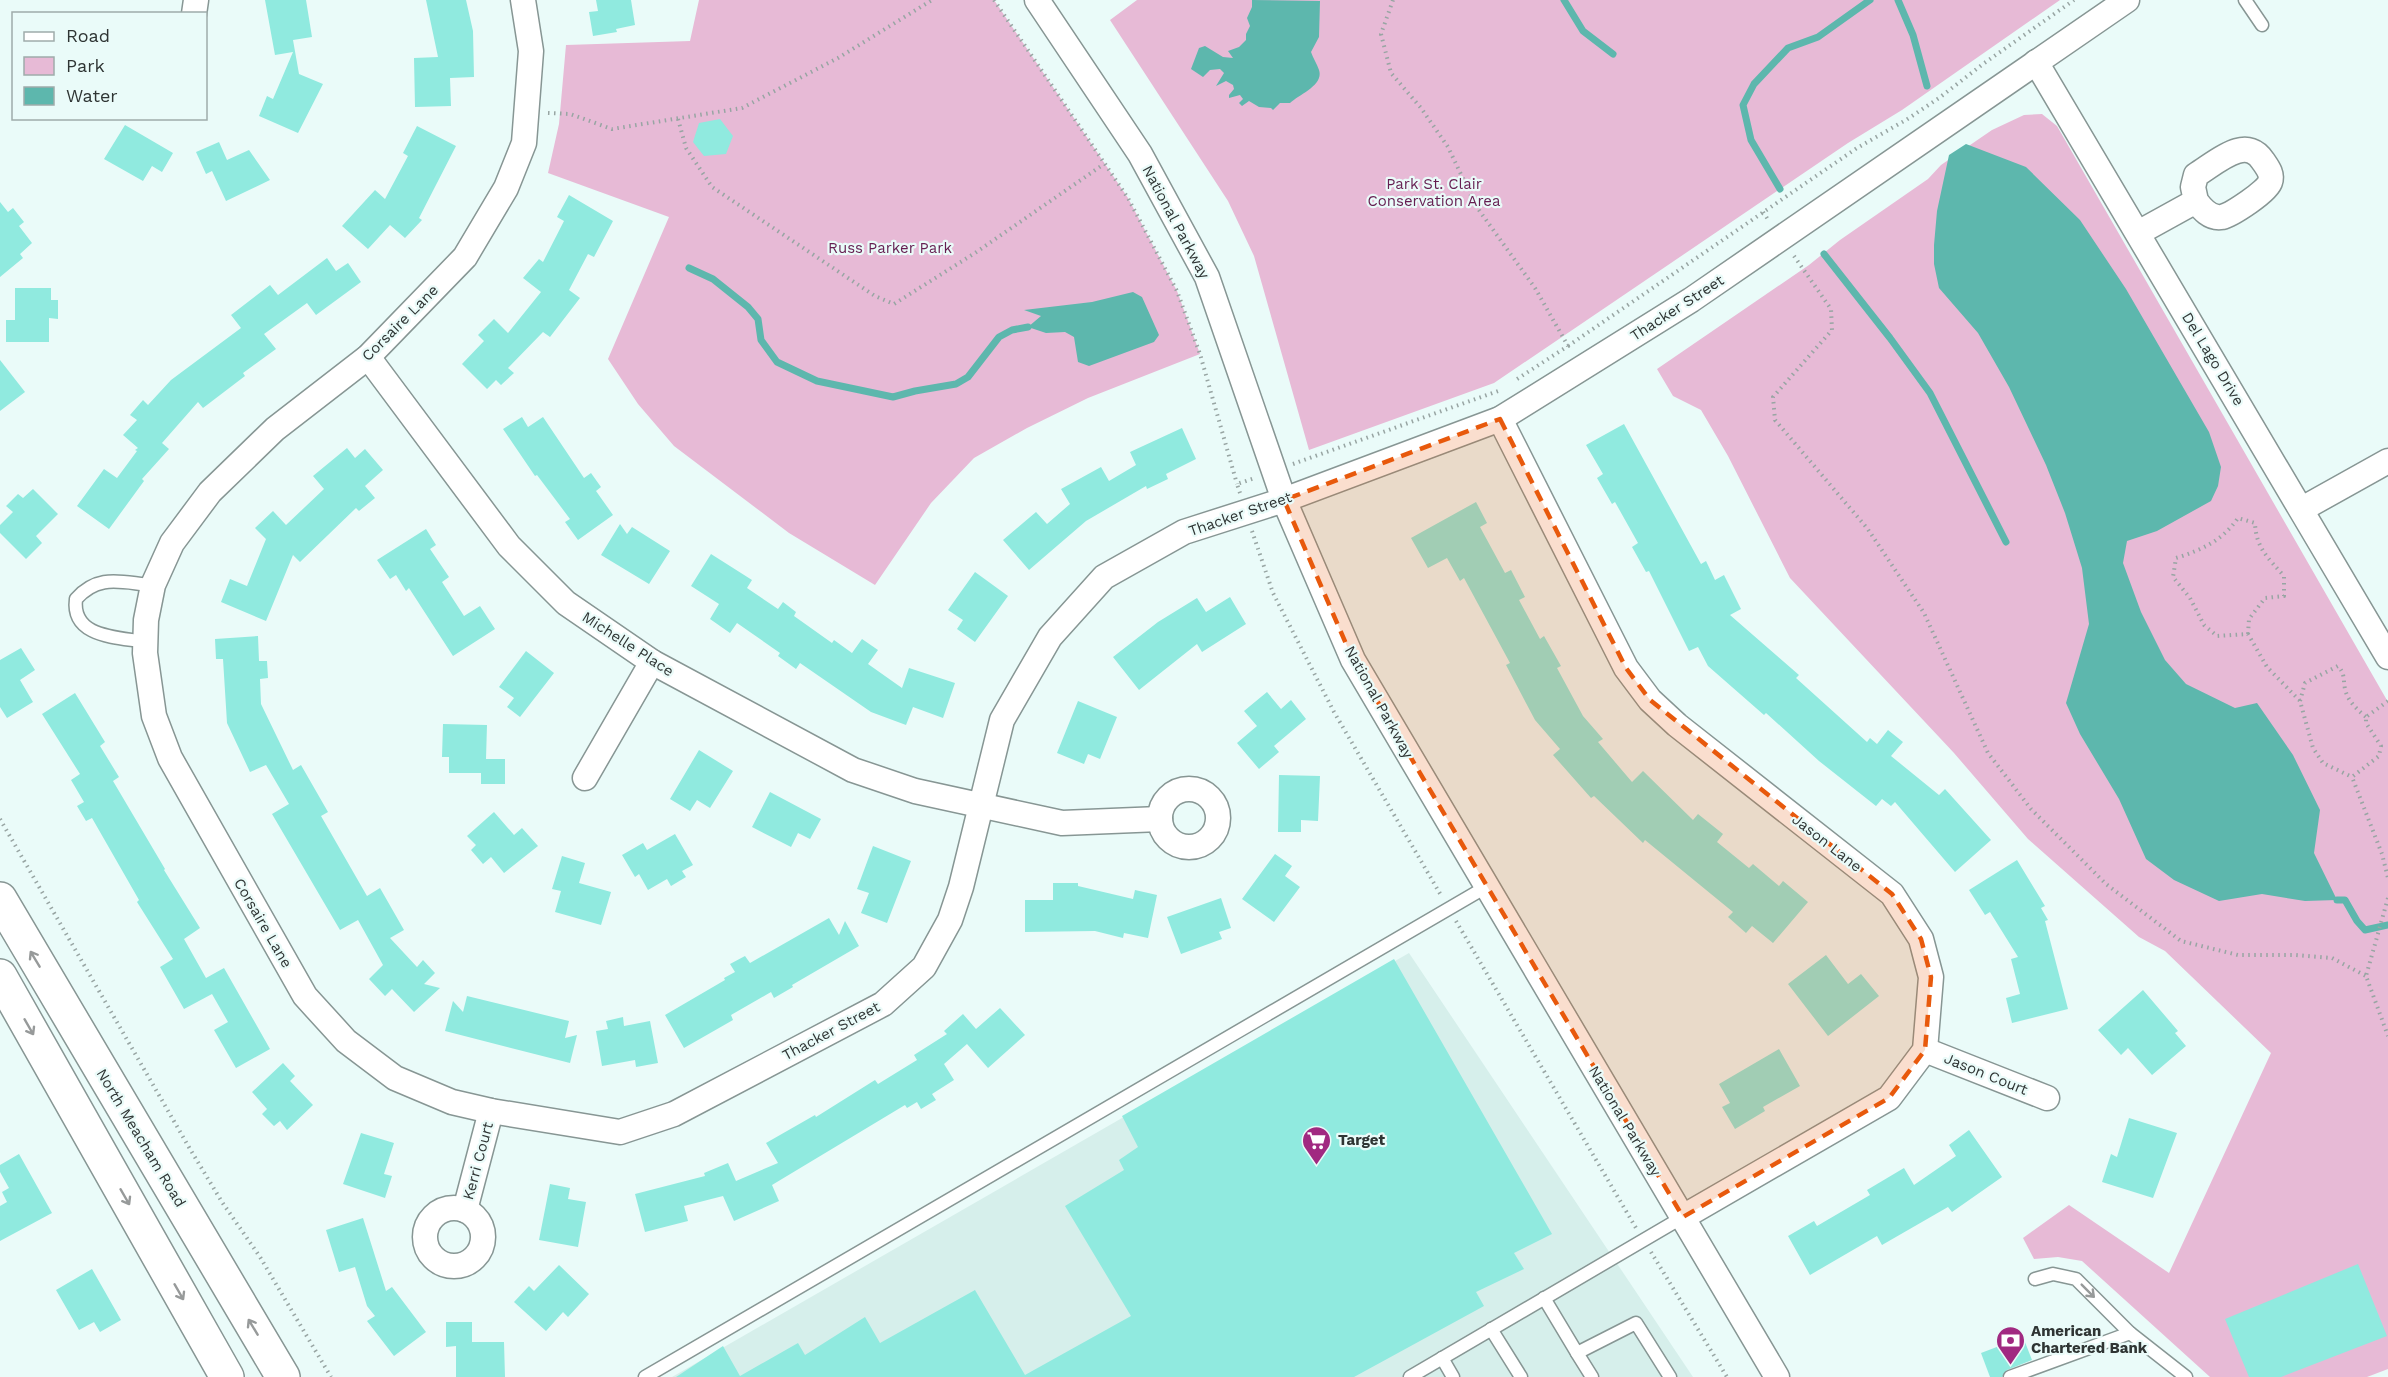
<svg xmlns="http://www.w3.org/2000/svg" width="2388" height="1377" font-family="'Work Sans',sans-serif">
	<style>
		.built { fill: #d6efeb }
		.green { fill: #e7bad6 }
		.water { fill: #5db7ad }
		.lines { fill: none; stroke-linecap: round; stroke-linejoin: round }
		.stream { stroke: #5db7ad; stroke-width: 7 }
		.building { fill: #90eadf }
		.lane-casing { stroke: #879694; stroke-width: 15 }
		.street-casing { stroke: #879694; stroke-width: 27 }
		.secondary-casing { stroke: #879694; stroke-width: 36 }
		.path { stroke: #98a5a3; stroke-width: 4; stroke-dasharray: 1.5 4.5; stroke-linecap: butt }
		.lane { stroke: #fff; stroke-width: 12 }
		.street { stroke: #fff; stroke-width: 24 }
		.secondary { stroke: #fff; stroke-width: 33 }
		.oneway { stroke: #979a9a }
		.marked { fill: #e8590c; fill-opacity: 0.2; stroke: #e8590c; stroke-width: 4.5; stroke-dasharray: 12 8; stroke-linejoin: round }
		.labels { text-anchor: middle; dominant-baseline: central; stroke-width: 4.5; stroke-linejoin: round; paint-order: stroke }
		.park-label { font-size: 15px; fill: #651e51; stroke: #eafbf9 }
		.street-label { font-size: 15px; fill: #2f3534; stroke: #eafbf9 }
		.poi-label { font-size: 15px; font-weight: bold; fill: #2f3534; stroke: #eafbf9; text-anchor: start }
	</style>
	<rect width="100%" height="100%" fill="#eafbf9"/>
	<polygon class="built" points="1409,953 1693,1377 672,1377"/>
	<g class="green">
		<polygon points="699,0 994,0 1128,198 1177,291 1200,354 1088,398 1027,428 974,458 931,503 875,585 789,533 674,446 638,404 608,359 669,217 548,173 559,124 566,45 690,41"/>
		<polygon points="1137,0 2060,0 1902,110 1848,143 1494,383 1309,450 1254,256 1228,201 1110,20"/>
		<polygon points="2042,114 2057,126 2388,702 2388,1369 2367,1377 2210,1377 2082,1261 2058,1257 2034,1259 2023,1238 2069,1205 2169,1273 2271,1053 2165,951 2139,937 2028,839 1954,753 1790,578 1728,456 1701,410 1673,396 1657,369 1809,265 1840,240 1928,179 1941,165 1992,130 2024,115"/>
	</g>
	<g class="water">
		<path d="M1252,0L1320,1L1319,37L1311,52C1313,58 1317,64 1319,70C1324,85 1300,94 1290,103H1280L1273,110L1271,108L1259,107L1249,101L1242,106L1239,103L1243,99L1240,95L1229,98V95L1234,89L1233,85L1226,81L1216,86L1224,73L1220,69L1210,70L1203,77L1191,69L1199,48L1205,46L1223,57L1233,58L1228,51L1239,47L1246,40V34L1250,26L1247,18L1252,7Z"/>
		<polygon points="1966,144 2026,167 2080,220 2126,289 2209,432 2221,467 2218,486 2211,501 2157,531 2127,541 2123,563 2141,612 2165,660 2186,684 2235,708 2257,703 2293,755 2320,810 2314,853 2337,900 2305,901 2262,894 2219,901 2174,880 2146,859 2119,799 2080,734 2066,703 2089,624 2082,568 2065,513 2046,465 2009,387 1978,333 1939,288 1934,264 1934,245 1937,211 1949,155"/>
		<polygon points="1133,292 1142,297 1159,335 1154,342 1089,366 1078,362 1074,337 1065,332 1046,333 1028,327 1041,316 1024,310 1092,302"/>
	</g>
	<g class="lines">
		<g class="stream">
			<polyline points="1564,0 1583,31 1613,54"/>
			<polyline points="1898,0 1913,35 1927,86"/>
			<polyline points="1780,189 1751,140 1743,105 1754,84 1788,48 1818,37 1870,0"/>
			<polyline points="1824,254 1890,338 1930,393 2006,542"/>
			<polyline points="689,268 713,279 748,307 758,319 761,340 777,362 817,381 893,397 915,391 956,384 968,377 999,337 1012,330 1028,327"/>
			<polyline points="2337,900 2345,900 2357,921 2365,930 2388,925"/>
		</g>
	</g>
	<g class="building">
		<polygon points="265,0 306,0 312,37 293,40 299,74 323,84 298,133 259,116 267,96 273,99 293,52 275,55"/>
		<polygon points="426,0 466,0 473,31 474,77 450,78 451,106 415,107 414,58 438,57"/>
		<polygon points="596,0 631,0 635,25 616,29 617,32 593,36 589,12 598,11"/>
		<polygon points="720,119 733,136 726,154 704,156 693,142 699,123"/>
		<polygon points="125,125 173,153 162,172 152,166 143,181 104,159"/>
		<polygon points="417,126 456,146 419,218 422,220 405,238 390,225 368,249 342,226 375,190 385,199 408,156 403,153"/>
		<polygon points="219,142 227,160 249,150 270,180 226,201 212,171 206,174 196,152"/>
		<polygon points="569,195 613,221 594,257 588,254 569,290 580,298 550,337 543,332 508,368 514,373 501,385 496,380 487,389 462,364 484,341 478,335 494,319 508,333 541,292 523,278 539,259 543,262 564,221 557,217"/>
		<polygon points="0,202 8,212 13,208 24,222 19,226 32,243 20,254 23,258 0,277"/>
		<polygon points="327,258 336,271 348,263 361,282 316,315 307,303 264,334 276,349 243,373 245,376 203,408 198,402 162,443 169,449 142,479 144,481 109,529 77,506 104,469 117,478 137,451 135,450 138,448 123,435 137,420 130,415 143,400 148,405 171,380 241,328 231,315 270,285 278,295"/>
		<polygon points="15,288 51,288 51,300 58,300 58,319 49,318 49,342 6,342 6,320 15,320"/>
		<polygon points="0,360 25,392 0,411"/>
		<polygon points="522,417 528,427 543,417 584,478 591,473 601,487 596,491 613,515 578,540 565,522 570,519 537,475 535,476 503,429"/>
		<polygon points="1624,424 1701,564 1706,561 1715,580 1724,575 1741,609 1730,615 1799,675 1796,678 1867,742 1870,738 1877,744 1888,730 1903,742 1891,756 1939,795 1945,789 1991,840 1955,872 1895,802 1891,806 1882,799 1876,806 1819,761 1766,713 1764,715 1708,666 1698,647 1689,651 1649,571 1646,572 1632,547 1638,543 1615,502 1612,504 1597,478 1603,474 1586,445"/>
		<polygon points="1182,428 1196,459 1166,474 1168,479 1147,489 1146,486 1086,521 1029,570 1003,540 1036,512 1047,524 1070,504 1061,489 1101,467 1109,481 1136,465 1130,452"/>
		<polygon points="347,448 355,458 365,449 383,470 365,486 375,498 359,511 356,508 300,562 293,555 266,621 221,602 230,579 247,586 266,539 255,528 273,511 286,525 324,489 313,476"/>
		<polygon points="33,489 58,514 36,536 42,543 26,559 0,533 0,525 13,512 6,506 18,494 23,498"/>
		<polygon points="1476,502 1487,523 1480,527 1505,573 1511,570 1525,597 1519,600 1540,639 1544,636 1561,666 1557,668 1583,716 1603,739 1598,742 1632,782 1643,771 1693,820 1698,814 1723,834 1717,842 1749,868 1753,864 1779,886 1783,881 1808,902 1773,943 1752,926 1746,933 1728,917 1733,912 1645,840 1643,843 1594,796 1591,798 1553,755 1560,749 1535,720 1506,665 1510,663 1464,578 1460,581 1447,558 1428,568 1411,538"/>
		<polygon points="620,524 627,534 632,527 670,551 649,584 601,555"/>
		<polygon points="426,529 436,545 430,549 449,577 442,582 464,616 480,606 495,629 453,656 409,588 406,591 396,575 390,579 377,560"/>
		<polygon points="711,554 752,580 747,588 778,609 783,602 796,612 794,616 832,643 834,640 852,653 862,639 878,650 868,664 902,688 909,668 955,683 943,718 913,707 906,725 871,712 800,663 796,669 778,656 780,653 737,623 730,633 710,619 719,604 691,586"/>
		<polygon points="975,572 1008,596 975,642 957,629 963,620 948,610"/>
		<polygon points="1230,597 1246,624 1202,652 1197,644 1139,690 1113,657 1158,622 1197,598 1206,612"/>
		<polygon points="258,636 259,661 267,661 268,678 260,679 261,704 293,770 301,765 328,812 321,816 367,896 380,888 404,930 390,938 417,967 423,960 435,973 424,984 440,988 414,1012 392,989 385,996 369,979 383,965 358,920 340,930 272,814 289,804 266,765 250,772 227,723 223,659 216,659 215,639"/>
		<polygon points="21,648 35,670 20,680 33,702 7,718 0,707 0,660"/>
		<polygon points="526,651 554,673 520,717 507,707 514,698 499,687"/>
		<polygon points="1267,692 1281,709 1291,700 1306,719 1274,746 1279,752 1259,769 1237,743 1257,726 1244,711"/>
		<polygon points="75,693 105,742 100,746 119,777 113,781 165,869 164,870 200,928 184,939 206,978 224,968 270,1049 236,1068 214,1030 228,1022 212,994 184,1009 160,967 173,959 137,902 139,900 92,818 86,821 77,806 84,802 71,780 80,774 42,714"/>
		<polygon points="1078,701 1117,717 1100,759 1088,754 1084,764 1057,753"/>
		<polygon points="443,724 487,725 486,759 505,759 505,784 481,784 481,773 449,773 449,757 442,757"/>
		<polygon points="699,750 733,771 710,808 697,800 690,811 670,799"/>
		<polygon points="1279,775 1320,776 1318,821 1301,820 1301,832 1278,832"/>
		<polygon points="770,792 821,819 810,839 798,833 791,847 752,827"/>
		<polygon points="494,812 514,835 522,828 538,846 504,873 491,857 483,864 471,850 476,845 467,836"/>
		<polygon points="675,834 693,865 682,871 686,877 671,886 667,879 648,890 639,874 635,877 622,855 643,843 647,850"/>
		<polygon points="873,846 911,861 887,923 861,913 869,893 857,889"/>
		<polygon points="1275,854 1292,866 1285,876 1300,887 1274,922 1242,899"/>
		<polygon points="562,856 585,863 579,883 611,892 601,925 555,912 561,891 552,889"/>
		<polygon points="2017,860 2045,906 2041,908 2048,920 2045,921 2068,1009 2012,1023 2006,998 2020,994 2011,959 2018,957 1990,912 1985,915 1969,890"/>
		<polygon points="1053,883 1078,883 1078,886 1133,899 1135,890 1157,895 1148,938 1124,933 1123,938 1095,931 1025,932 1025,900 1053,900"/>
		<polygon points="1221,898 1231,928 1219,932 1222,939 1181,954 1167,917"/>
		<polygon points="829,918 839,935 845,921 859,946 792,985 793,987 774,998 771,992 731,1015 733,1020 684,1048 665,1015 725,980 724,978 735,972 730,964 745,956 750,963"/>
		<polygon points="1826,955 1848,984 1861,974 1879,996 1828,1036 1788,984"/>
		<polygon points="1394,959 1552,1234 1514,1253 1524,1269 1476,1292 1484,1306 1354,1377 676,1377 723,1346 740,1376 798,1343 805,1355 865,1317 880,1343 975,1290 1025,1375 1131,1316 1065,1206 1124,1170 1119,1160 1138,1147 1122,1116"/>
		<polygon points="2143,990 2178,1031 2175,1033 2186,1046 2152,1075 2128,1048 2121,1055 2098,1030"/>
		<polygon points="467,996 569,1021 565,1038 577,1035 570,1063 445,1031 453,1001 463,1012"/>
		<polygon points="1000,1008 1025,1035 988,1068 967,1044 944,1064 954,1080 932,1094 936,1100 921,1109 917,1102 907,1108 905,1105 772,1185 779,1201 734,1221 723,1196 684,1206 688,1221 645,1232 635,1194 705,1176 704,1173 728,1163 736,1181 778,1163 766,1143 815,1115 816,1117 875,1080 878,1084 917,1060 914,1055 947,1034 944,1031 963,1014 976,1029"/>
		<polygon points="623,1017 624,1026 650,1021 658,1063 636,1067 635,1060 602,1066 596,1031 608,1029 606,1021"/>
		<polygon points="1779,1049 1800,1086 1763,1107 1765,1111 1735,1129 1722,1107 1730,1103 1719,1084"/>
		<polygon points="283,1063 295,1076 290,1081 313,1105 287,1130 280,1121 274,1126 262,1114 267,1109 252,1092"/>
		<polygon points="2129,1118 2177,1133 2153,1198 2102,1182 2111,1154 2117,1157"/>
		<polygon points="1969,1130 2002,1177 1952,1212 1948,1207 1882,1245 1877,1236 1810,1275 1788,1236 1814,1221 1817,1226 1870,1195 1867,1190 1904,1168 1914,1185 1956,1156 1949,1145"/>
		<polygon points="361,1133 394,1143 384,1174 392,1176 385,1198 343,1184"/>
		<polygon points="19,1154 52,1213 0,1241 0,1206 7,1202 2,1192 9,1188 0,1172 0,1165"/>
		<polygon points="550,1184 570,1188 568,1199 586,1202 578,1247 539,1240"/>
		<polygon points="363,1218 386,1291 392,1287 426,1332 394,1356 367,1321 375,1316 367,1306 355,1267 339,1272 326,1230"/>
		<polygon points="2358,1264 2387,1336 2281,1377 2249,1377 2225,1319"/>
		<polygon points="559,1265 589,1294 568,1317 563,1312 546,1331 514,1302 529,1286 534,1291"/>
		<polygon points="92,1269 121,1320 100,1332 94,1322 79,1330 56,1290"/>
		<polygon points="446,1322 472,1322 472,1342 504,1342 505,1377 456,1377 456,1346 446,1347"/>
		<polygon points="2023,1337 2032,1360 2007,1370 2002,1377 1990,1377 1981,1353"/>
	</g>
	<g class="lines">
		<defs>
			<g id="lane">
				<polyline points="2245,0 2262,25"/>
				<path d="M145,642C118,637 71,638 76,599C99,573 122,583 153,585"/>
				<polyline points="1544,1298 1577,1353 1636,1323 1670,1377"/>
				<polyline points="1491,1329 1521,1377"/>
				<polyline points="2130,1333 2186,1377"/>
				<polyline points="1577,1353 1592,1377"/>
				<polyline points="1442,1358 1453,1377"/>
				<polyline points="645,1377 1486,887"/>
				<polyline points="1410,1377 1683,1217"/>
				<polyline points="2010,1377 2130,1333 2076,1279 2053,1274 2035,1279"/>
			</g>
			<g id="street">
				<polyline points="523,0 531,51 524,143 506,188 465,257 368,357 275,429 210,492 172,543 153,585 146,620 145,653 154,716 170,758 305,996 346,1041 395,1078 452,1102 491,1111 620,1132 674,1114 883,1004 924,967 950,920 961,887 1002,720 1050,637 1104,577 1184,532 1284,500 1500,419 1691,300 2127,0"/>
				<polyline points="1037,0 1140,154 1207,277 1284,500 1353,660 1777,1377"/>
				<polyline points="194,14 196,0"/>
				<polyline points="2036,62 2388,657"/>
				<path d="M2138,233L2196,201C2202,209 2210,219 2222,217C2231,215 2268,191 2270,182C2273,174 2267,167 2263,161C2246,134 2216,163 2196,175L2193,187L2196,201"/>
				<polyline points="368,357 509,546 566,603 652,662 853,770 915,791 1062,823 1160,819"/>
				<polyline points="1500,419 1626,668 1650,700 1677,725 1892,894 1921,939 1931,977 1925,1050 1889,1098 1683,1217"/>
				<polyline points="2302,509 2388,461"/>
				<polyline points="585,778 652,662"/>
				<circle cx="1189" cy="818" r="29"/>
				<polyline points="1925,1050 2047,1098"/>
				<circle cx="454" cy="1237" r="29"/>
				<polyline points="465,1210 491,1111"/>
			</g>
			<g id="secondary">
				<polyline points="0,899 283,1377"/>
				<polyline points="0,976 227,1377"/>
			</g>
		</defs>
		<use href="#lane" class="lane-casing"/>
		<use href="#street" class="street-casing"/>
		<use href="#secondary" class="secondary-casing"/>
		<g class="path">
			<polyline points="994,0 1128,198 1177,291 1200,354 1237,484"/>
			<polyline points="1393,0 1381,34 1391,73 1421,108 1448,147 1476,206 1535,288 1568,346 1514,381"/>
			<polyline points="548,113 570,114 612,129 742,108 838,58 932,0"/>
			<polyline points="678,119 686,148 712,187 875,296 894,304 975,253 1104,164"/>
			<polyline points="1763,212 1769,221"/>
			<polyline points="1794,256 1831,309 1832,330 1773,397 1775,420 1867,528 1924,613 1988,753 2031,809 2106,884 2181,941 2238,955 2295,955 2332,958 2366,976"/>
			<polyline points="1568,346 1857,148 1906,120 1939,98 1983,64 2074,0"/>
			<polyline points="1293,464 1498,391"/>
			<polyline points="1240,493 1237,484 1255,478"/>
			<polyline points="1252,531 1273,593 1334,712 1442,897"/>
			<path d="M2248,634L2249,619L2265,598L2284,596V576C2268,558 2256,548 2255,523L2238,518C2223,540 2202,550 2176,558L2173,577L2190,598L2204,625L2217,636L2248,634L2267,667L2300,701L2313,748L2323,763L2352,777"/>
			<path d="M2300,701L2305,683L2338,666C2345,674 2343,678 2345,689C2348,702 2357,709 2366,717"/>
			<polyline points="2388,701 2366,717 2366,723 2381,746 2379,756 2352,777 2382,854 2388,878"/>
			<polyline points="0,819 190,1149 222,1202 260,1257 331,1377"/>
			<polyline points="2388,898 2366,976 2388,1036"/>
			<polyline points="1456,921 1636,1228"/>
			<polyline points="1651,1252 1727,1377"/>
		</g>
		<use href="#lane" class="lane"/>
		<use href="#street" class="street"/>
		<use href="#secondary" class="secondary"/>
	</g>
	<defs><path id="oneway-shaft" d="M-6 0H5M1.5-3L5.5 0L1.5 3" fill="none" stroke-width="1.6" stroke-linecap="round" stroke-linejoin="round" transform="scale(1.5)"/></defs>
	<g class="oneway">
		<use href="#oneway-shaft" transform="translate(35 959) rotate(-121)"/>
		<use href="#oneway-shaft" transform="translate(29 1027) rotate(60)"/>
		<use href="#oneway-shaft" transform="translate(125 1197) rotate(60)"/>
		<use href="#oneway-shaft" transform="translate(2088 1291) rotate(45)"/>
		<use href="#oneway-shaft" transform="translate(179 1292) rotate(60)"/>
		<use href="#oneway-shaft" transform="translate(253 1327) rotate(-121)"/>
	</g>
	<path class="marked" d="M1500,419L1626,668L1650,700L1892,894L1921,939L1931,977L1925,1050L1889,1098L1683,1217L1353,660L1284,500Z"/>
	<defs>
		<symbol id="supermarket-pin" viewBox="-11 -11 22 30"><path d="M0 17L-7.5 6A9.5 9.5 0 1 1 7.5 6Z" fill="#a12981" stroke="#eafbf9"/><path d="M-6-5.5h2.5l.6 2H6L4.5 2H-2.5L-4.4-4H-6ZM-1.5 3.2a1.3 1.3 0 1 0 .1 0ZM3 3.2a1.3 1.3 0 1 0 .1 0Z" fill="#fff"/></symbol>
		<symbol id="bank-pin" viewBox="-11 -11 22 30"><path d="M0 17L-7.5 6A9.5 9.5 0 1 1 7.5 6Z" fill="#a12981" stroke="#eafbf9"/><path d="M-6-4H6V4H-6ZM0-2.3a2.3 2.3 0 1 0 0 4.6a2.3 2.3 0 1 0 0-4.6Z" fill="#fff"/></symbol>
	</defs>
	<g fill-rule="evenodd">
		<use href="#supermarket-pin" x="1300" y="1124" width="33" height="45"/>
		<use href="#bank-pin" x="1994" y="1324" width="33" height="45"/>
	</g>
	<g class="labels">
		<g class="park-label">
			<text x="1434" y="184">Park St. Clair<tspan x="1434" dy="17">Conservation Area</tspan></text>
			<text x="890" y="248">Russ Parker Park</text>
		</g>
		<g class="street-label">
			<text transform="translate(1176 222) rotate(62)">National Parkway</text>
			<text transform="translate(1677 308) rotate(-33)">Thacker Street</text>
			<text transform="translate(400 323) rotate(-45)">Corsaire Lane</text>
			<text transform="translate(2213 359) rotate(59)">Del Lago Drive</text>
			<text transform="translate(1240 514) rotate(-19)">Thacker Street</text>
			<text transform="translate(628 644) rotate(33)">Michelle Place</text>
			<text transform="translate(1379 702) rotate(61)">National Parkway</text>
			<text transform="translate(1827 843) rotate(38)">Jason Lane</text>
			<text transform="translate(263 923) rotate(60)">Corsaire Lane</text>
			<text transform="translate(831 1031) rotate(-28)">Thacker Street</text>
			<text transform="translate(1986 1074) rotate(22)">Jason Court</text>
			<text transform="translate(1625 1121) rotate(59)">National Parkway</text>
			<text transform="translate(141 1138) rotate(59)">North Meacham Road</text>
			<text transform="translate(478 1161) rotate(-75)">Kerri Court</text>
		</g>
		<g class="poi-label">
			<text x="1338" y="1140">Target</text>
			<text x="2031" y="1331">American<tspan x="2031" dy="17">Chartered Bank</tspan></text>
		</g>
	</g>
	<rect x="12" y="12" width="195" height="108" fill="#eafbf9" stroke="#9facaa" stroke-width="1.5"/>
	<rect x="24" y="32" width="30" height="9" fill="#ffffff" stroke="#9facaa" stroke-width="1.5"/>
	<text x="66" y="42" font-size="18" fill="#2f3534">Road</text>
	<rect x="24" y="57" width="30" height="18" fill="#e7bad6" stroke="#9facaa" stroke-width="1.5"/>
	<text x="66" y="72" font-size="18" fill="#2f3534">Park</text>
	<rect x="24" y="87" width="30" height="18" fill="#5db7ad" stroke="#9facaa" stroke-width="1.5"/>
	<text x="66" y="102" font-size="18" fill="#2f3534">Water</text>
</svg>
